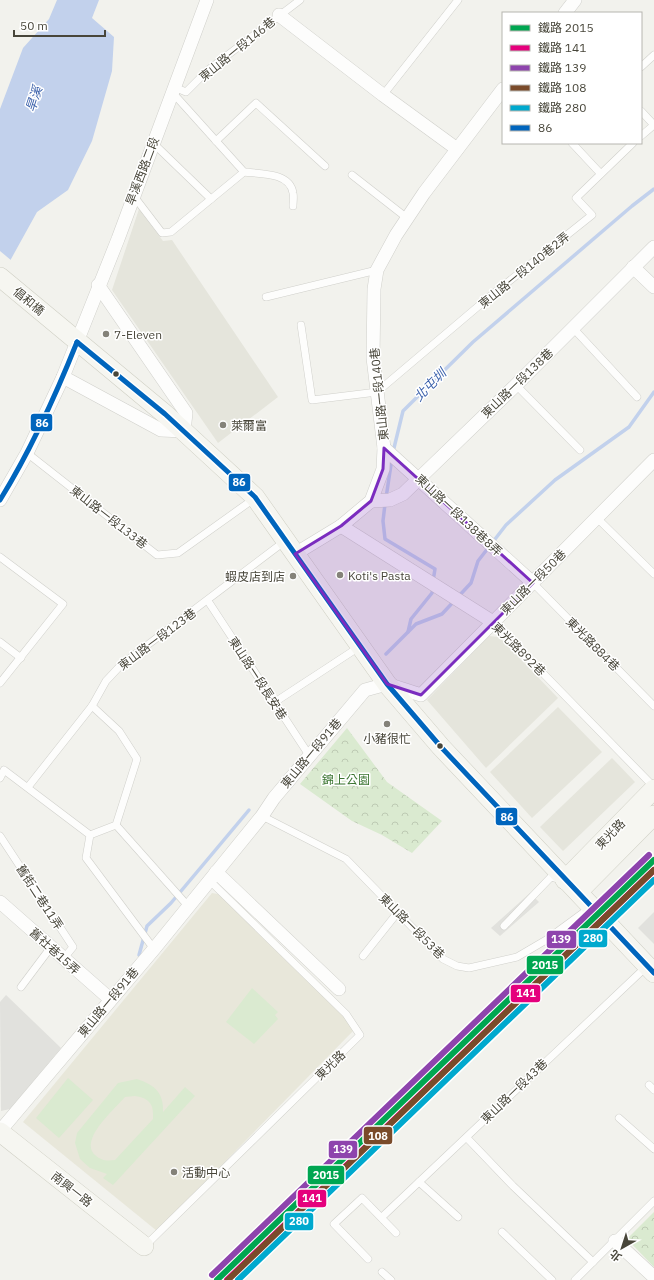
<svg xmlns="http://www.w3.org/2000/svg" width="654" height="1280" font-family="'IBM Plex Sans','Noto Sans TC',sans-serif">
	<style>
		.residential { fill: #e5e5dc }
		.education { fill: #e8e7da }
		.green { fill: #daead0; fill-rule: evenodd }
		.park { fill: url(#park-crowns) }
		.parking { fill: #e1e1dd }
		.water { fill: #c2d1ec }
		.pier { fill: #f2f2ed }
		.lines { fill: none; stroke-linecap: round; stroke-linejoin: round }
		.stream { stroke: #c2d1ec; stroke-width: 3.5 }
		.lane-casing { stroke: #d0d0cb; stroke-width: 8 }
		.street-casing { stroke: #d0d0cb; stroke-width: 14 }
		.secondary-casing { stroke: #cfcfc4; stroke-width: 20 }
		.lane { stroke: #fdfdfc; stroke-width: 7 }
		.street { stroke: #fdfdfc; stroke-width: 13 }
		.secondary { stroke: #f6f6f1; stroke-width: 19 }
		.bus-1-casing { stroke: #fff; stroke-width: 8 }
		.bus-1 { stroke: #0065bd; stroke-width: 5 }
		.rail-1-casing { stroke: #fff; stroke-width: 9 }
		.rail-2-casing { stroke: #fff; stroke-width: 9 }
		.rail-3-casing { stroke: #fff; stroke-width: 9 }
		.rail-4-casing { stroke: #fff; stroke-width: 9 }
		.rail-5-casing { stroke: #fff; stroke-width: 9 }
		.rail-1 { stroke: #00a651; stroke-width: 6 }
		.rail-2 { stroke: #e5007d; stroke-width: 6 }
		.rail-3 { stroke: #8e44ad; stroke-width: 6 }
		.rail-4 { stroke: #7a4b2a; stroke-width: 6 }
		.rail-5 { stroke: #00a9ce; stroke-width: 6 }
		.marked { fill: #7b2cbf; fill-opacity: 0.2; stroke: #7b2cbf; stroke-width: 3; stroke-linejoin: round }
		.poi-dot { fill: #848279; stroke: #fff; stroke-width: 1.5 }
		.bus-dot { fill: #48463a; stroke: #fff; stroke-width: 1.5 }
		.labels { text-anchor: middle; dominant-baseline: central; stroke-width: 3; stroke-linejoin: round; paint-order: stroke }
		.street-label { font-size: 12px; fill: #48463a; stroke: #fff }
		.poi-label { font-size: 12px; fill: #48463a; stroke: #fff; text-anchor: start }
		.park-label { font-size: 12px; fill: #3b7531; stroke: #fff }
		.water-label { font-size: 13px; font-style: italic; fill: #3b61ab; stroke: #fff }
		.line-badge { stroke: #fff; stroke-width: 1.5 }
		.badge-label { font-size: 11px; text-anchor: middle; font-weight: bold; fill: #fff }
	</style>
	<defs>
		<pattern id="park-crowns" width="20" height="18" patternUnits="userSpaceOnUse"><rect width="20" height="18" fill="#daead0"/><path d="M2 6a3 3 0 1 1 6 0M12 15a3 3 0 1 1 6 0" fill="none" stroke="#bdcab3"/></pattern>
	</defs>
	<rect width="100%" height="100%" fill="#f2f2ed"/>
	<g class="residential">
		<polygon points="139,209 163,241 172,240 278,397 218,443 112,290"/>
		<polygon points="489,636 499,637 558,698 486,768 427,700"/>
		<polygon points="558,707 602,752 532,818 490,772"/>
		<polygon points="612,758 635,782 563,851 540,827"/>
	</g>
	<polygon class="education" points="212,893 230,896 353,1023 355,1029 157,1231 23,1122"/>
	<g class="green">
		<polygon points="252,988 278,1012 275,1015 278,1019 254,1044 226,1022"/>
		<polygon points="68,1078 93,1100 59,1138 36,1118"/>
		<path d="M137,1079C155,1085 164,1093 163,1112L185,1087L195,1096L113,1185L103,1178L107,1174L90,1168L80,1159L75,1143L77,1133L118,1083ZM135,1096C150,1098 154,1105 153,1119L115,1160C107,1161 102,1161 95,1155C79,1139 115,1109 125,1097Z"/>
	</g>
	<g class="park">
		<polygon points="347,728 387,782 442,821 412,853 382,835 352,821 300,784"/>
		<polygon points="654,1212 654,1267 627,1239"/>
	</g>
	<g class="parking">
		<polygon points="530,893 539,902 500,936 491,928"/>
		<polygon points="654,912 654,944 638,928"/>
		<polygon points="6,995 61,1048 10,1109 1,1111 0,1002"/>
	</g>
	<polygon class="water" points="57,0 99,0 92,18 114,37 112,71 92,141 68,190 37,212 0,279 0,109 23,48 49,19"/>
	<polygon class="pier" points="0,251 12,261 0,281"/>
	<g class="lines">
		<g class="stream">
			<polyline points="393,452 403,411 473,342 632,206 654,189"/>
			<polyline points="386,498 392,458"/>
			<polyline points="385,504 383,521 385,539 435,569 433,581"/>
			<polyline points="408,632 411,619 432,593 433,587"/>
			<polyline points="386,654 416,624 442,614 471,583 478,561 506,525 555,480 629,427 654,392"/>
			<polyline points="139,955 147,926 171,903 249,810"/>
		</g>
		<defs>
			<g id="lane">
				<polyline points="641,67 654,55"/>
				<polyline points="174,87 186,92 208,70 300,0"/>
				<path d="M172,92L244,172C259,174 290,172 293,193C294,197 293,202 293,206"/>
				<polyline points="383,95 458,0"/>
				<polyline points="641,111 654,125"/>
				<polyline points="641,136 654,125"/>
				<polyline points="216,141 256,103 325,166"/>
				<polyline points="153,143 211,199"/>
				<polyline points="572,143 600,173"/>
				<polyline points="352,175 407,218"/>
				<polyline points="133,195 162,233 171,232 244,172"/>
				<polyline points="266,297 377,270"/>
				<polyline points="301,325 312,400 377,392 488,298 592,215 576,198 633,143"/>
				<polyline points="573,328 637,397"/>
				<polyline points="516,385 580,450"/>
				<polyline points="27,453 157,555 178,553 255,498"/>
				<polyline points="597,518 654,574"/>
				<polyline points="0,557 63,604 0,683"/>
				<polyline points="533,583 654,706"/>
				<polyline points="208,601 309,755"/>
				<polyline points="493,622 654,787"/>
				<polyline points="0,642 21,658"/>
				<polyline points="275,702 359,647"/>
				<polyline points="0,778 4,770 90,835 86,858 154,949"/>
				<polyline points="28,787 92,706 106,681 121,665 285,541"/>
				<polyline points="262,816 346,859 443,959 457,966 469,968 517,957 546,940 591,907"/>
				<polyline points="116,825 188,906"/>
				<polyline points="90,835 116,825 137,759 119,731 92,706"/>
				<polyline points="0,836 73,947 64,958"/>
				<polyline points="504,926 551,877 559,879"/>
				<polyline points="363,956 398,912"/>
				<polyline points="21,987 51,947"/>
				<polyline points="649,1085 654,1090"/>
				<polyline points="619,1118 654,1149"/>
				<polyline points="467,1138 513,1186 593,1262"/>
				<polyline points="419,1182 458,1217"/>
				<polyline points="382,1217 647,966"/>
				<polyline points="502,1232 552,1280"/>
				<polyline points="145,1246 360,1035 346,1014 209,880"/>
				<polyline points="368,1259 334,1224 362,1198 396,1233"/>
				<polyline points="382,1272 391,1280"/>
				<polyline points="575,1280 654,1201"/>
			</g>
			<g id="street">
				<polyline points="565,13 575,0"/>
				<polyline points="279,15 383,95 457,149"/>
				<polyline points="633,267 654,287"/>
				<polyline points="63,377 161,430 184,431 186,413 98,285"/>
				<polyline points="384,448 533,583"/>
				<polyline points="0,500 27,453 63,377 118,239 207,0"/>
				<polyline points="371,501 390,500 403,494 516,385 654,247"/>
				<polyline points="341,526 493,622"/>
				<polyline points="295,554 341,526 371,501 383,469 384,448 373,358 374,289 377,270 396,235 424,193 503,89"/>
				<polyline points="216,872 339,989"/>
				<polyline points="0,902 110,999"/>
				<polyline points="0,1131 154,949 262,816 274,798 365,690 387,684 421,695 654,460"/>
				<polyline points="615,1241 654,1277"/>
			</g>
			<g id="secondary">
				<polyline points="0,277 165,414 255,497 387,684 441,747 654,973"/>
				<polyline points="565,880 654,789"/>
				<polyline points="578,892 654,815"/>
				<polyline points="0,1132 144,1246"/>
			</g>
		</defs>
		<use href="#lane" class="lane-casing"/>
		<use href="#street" class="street-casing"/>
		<use href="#secondary" class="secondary-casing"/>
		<use href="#lane" class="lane"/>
		<use href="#street" class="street"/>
		<use href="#secondary" class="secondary"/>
		<defs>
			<g id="bus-1">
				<polyline points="77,342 165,414 255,497 387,684 441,747 654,973"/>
				<path d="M0,500C31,450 55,397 77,342"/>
			</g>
		</defs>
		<use href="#bus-1" class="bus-1-casing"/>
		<use href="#bus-1" class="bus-1"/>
		<defs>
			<polyline id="rail-1" points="217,1280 654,860"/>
			<polyline id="rail-2" points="227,1280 654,870"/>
			<polyline id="rail-3" points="212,1275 649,855"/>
			<polyline id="rail-4" points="228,1280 654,870"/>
			<polyline id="rail-5" points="238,1280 654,880"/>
		</defs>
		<use href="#rail-1" class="rail-1-casing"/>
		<use href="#rail-2" class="rail-2-casing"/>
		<use href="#rail-3" class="rail-3-casing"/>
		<use href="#rail-4" class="rail-4-casing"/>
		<use href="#rail-5" class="rail-5-casing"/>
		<use href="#rail-1" class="rail-1"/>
		<use href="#rail-2" class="rail-2"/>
		<use href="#rail-3" class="rail-3"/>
		<use href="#rail-4" class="rail-4"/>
		<use href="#rail-5" class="rail-5"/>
	</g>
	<path class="marked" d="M384,448L533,583L421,695L387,684L295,554L341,526L371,501L383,469Z"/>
	<g class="poi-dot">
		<circle cx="106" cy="334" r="4"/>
		<circle cx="223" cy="425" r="4"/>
		<circle cx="340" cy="575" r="4"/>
		<circle cx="293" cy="576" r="4"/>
		<circle cx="387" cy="724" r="4"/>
		<circle cx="174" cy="1172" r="4"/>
	</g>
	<g class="bus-dot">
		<circle cx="116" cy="374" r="3.5"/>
		<circle cx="440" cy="746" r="3.5"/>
	</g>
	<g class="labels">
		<g class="street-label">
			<text transform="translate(237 49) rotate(-39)">東山路一段146巷</text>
			<text transform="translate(142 171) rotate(-69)">旱溪西路二段</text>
			<text transform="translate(524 270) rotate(-39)">東山路一段140巷2弄</text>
			<text transform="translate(29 301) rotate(40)">倡和橋</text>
			<text transform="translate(517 383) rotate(-44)">東山路一段138巷</text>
			<text transform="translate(379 394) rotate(-96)">東山路一段140巷</text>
			<text transform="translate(459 515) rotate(43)">東山路一段138巷8弄</text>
			<text transform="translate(109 517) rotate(38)">東山路一段133巷</text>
			<text transform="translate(533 582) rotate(-45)">東山路一段50巷</text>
			<text transform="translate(157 639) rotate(-37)">東山路一段123巷</text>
			<text transform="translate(593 644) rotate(45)">東光路884巷</text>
			<text transform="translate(519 649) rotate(45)">東光路892巷</text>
			<text transform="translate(258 678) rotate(57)">東山路一段長安巷</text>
			<text transform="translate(311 753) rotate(-50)">東山路一段91巷</text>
			<text transform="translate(610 834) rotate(-46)">東光路</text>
			<text transform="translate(40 897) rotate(57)">舊街二巷11弄</text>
			<text transform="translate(412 926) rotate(45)">東山路一段53巷</text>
			<text transform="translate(55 951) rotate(42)">舊社巷15弄</text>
			<text transform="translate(108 1002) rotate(-50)">東山路一段91巷</text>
			<text transform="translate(330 1065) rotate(-44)">東光路</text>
			<text transform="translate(514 1091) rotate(-44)">東山路一段43巷</text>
			<text transform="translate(72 1189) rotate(38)">南興一路</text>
		</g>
		<g class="poi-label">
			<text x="114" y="334">7-Eleven</text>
			<text x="231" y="425">萊爾富</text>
			<text x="348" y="575">Koti's Pasta</text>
			<text x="285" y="576" text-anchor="end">蝦皮店到店</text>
			<text x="387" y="738" text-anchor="middle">小豬很忙</text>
			<text x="182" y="1172">活動中心</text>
		</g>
		<g class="park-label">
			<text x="346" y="779">錦上公園</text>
		</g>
		<g class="water-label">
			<text transform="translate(34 99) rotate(-72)">旱溪</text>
			<text transform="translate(430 385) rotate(-45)">北屯圳</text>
		</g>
	</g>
	<g class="line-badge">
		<rect x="30" y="413" width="23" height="19" rx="4" fill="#0065bd"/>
		<rect x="228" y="473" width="23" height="19" rx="4" fill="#0065bd"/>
		<rect x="495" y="807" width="23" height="19" rx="4" fill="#0065bd"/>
		<rect x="578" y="929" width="30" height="19" rx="4" fill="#00a9ce"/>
		<rect x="546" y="930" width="31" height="19" rx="4" fill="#8e44ad"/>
		<rect x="526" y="955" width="38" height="20" rx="4" fill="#00a651"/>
		<rect x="510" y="984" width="31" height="19" rx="4" fill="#e5007d"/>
		<rect x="363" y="1126" width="30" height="19" rx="4" fill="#7a4b2a"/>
		<rect x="328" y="1140" width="30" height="19" rx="4" fill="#8e44ad"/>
		<rect x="307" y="1165" width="38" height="20" rx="4" fill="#00a651"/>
		<rect x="297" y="1189" width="30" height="19" rx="4" fill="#e5007d"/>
		<rect x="284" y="1212" width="30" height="19" rx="4" fill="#00a9ce"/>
	</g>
	<g class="badge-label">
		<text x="42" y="427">86</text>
		<text x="239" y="486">86</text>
		<text x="507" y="821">86</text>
		<text x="593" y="942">280</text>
		<text x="561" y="943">139</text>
		<text x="545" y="969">2015</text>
		<text x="526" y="997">141</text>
		<text x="378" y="1140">108</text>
		<text x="343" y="1153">139</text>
		<text x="326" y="1179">2015</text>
		<text x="312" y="1202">141</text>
		<text x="299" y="1225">280</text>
	</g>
	<rect x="502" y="12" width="140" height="132" fill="#ffffff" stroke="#b6b5b0"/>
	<rect x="510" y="25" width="20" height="6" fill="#00a651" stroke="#b6b5b0"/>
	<text x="538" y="32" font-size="12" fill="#48463a">鐵路 2015</text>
	<rect x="510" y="45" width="20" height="6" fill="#e5007d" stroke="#b6b5b0"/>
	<text x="538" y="52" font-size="12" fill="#48463a">鐵路 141</text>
	<rect x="510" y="65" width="20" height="6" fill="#8e44ad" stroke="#b6b5b0"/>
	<text x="538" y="72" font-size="12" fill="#48463a">鐵路 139</text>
	<rect x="510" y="85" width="20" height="6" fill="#7a4b2a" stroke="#b6b5b0"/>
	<text x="538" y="92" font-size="12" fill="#48463a">鐵路 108</text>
	<rect x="510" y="105" width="20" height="6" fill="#00a9ce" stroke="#b6b5b0"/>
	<text x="538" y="112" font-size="12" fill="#48463a">鐵路 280</text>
	<rect x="510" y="125" width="20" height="6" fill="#0065bd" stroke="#b6b5b0"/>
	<text x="538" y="132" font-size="12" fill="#48463a">86</text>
	<g transform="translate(622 1248) rotate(219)" stroke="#ffffff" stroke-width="3" paint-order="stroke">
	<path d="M0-3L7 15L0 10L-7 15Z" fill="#48463a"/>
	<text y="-6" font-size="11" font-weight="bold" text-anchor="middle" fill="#48463a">北</text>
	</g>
	<path d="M14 30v6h91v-6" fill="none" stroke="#48463a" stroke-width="2"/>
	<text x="20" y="30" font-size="12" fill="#48463a" stroke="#ffffff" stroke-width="3" paint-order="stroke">50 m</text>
</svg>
